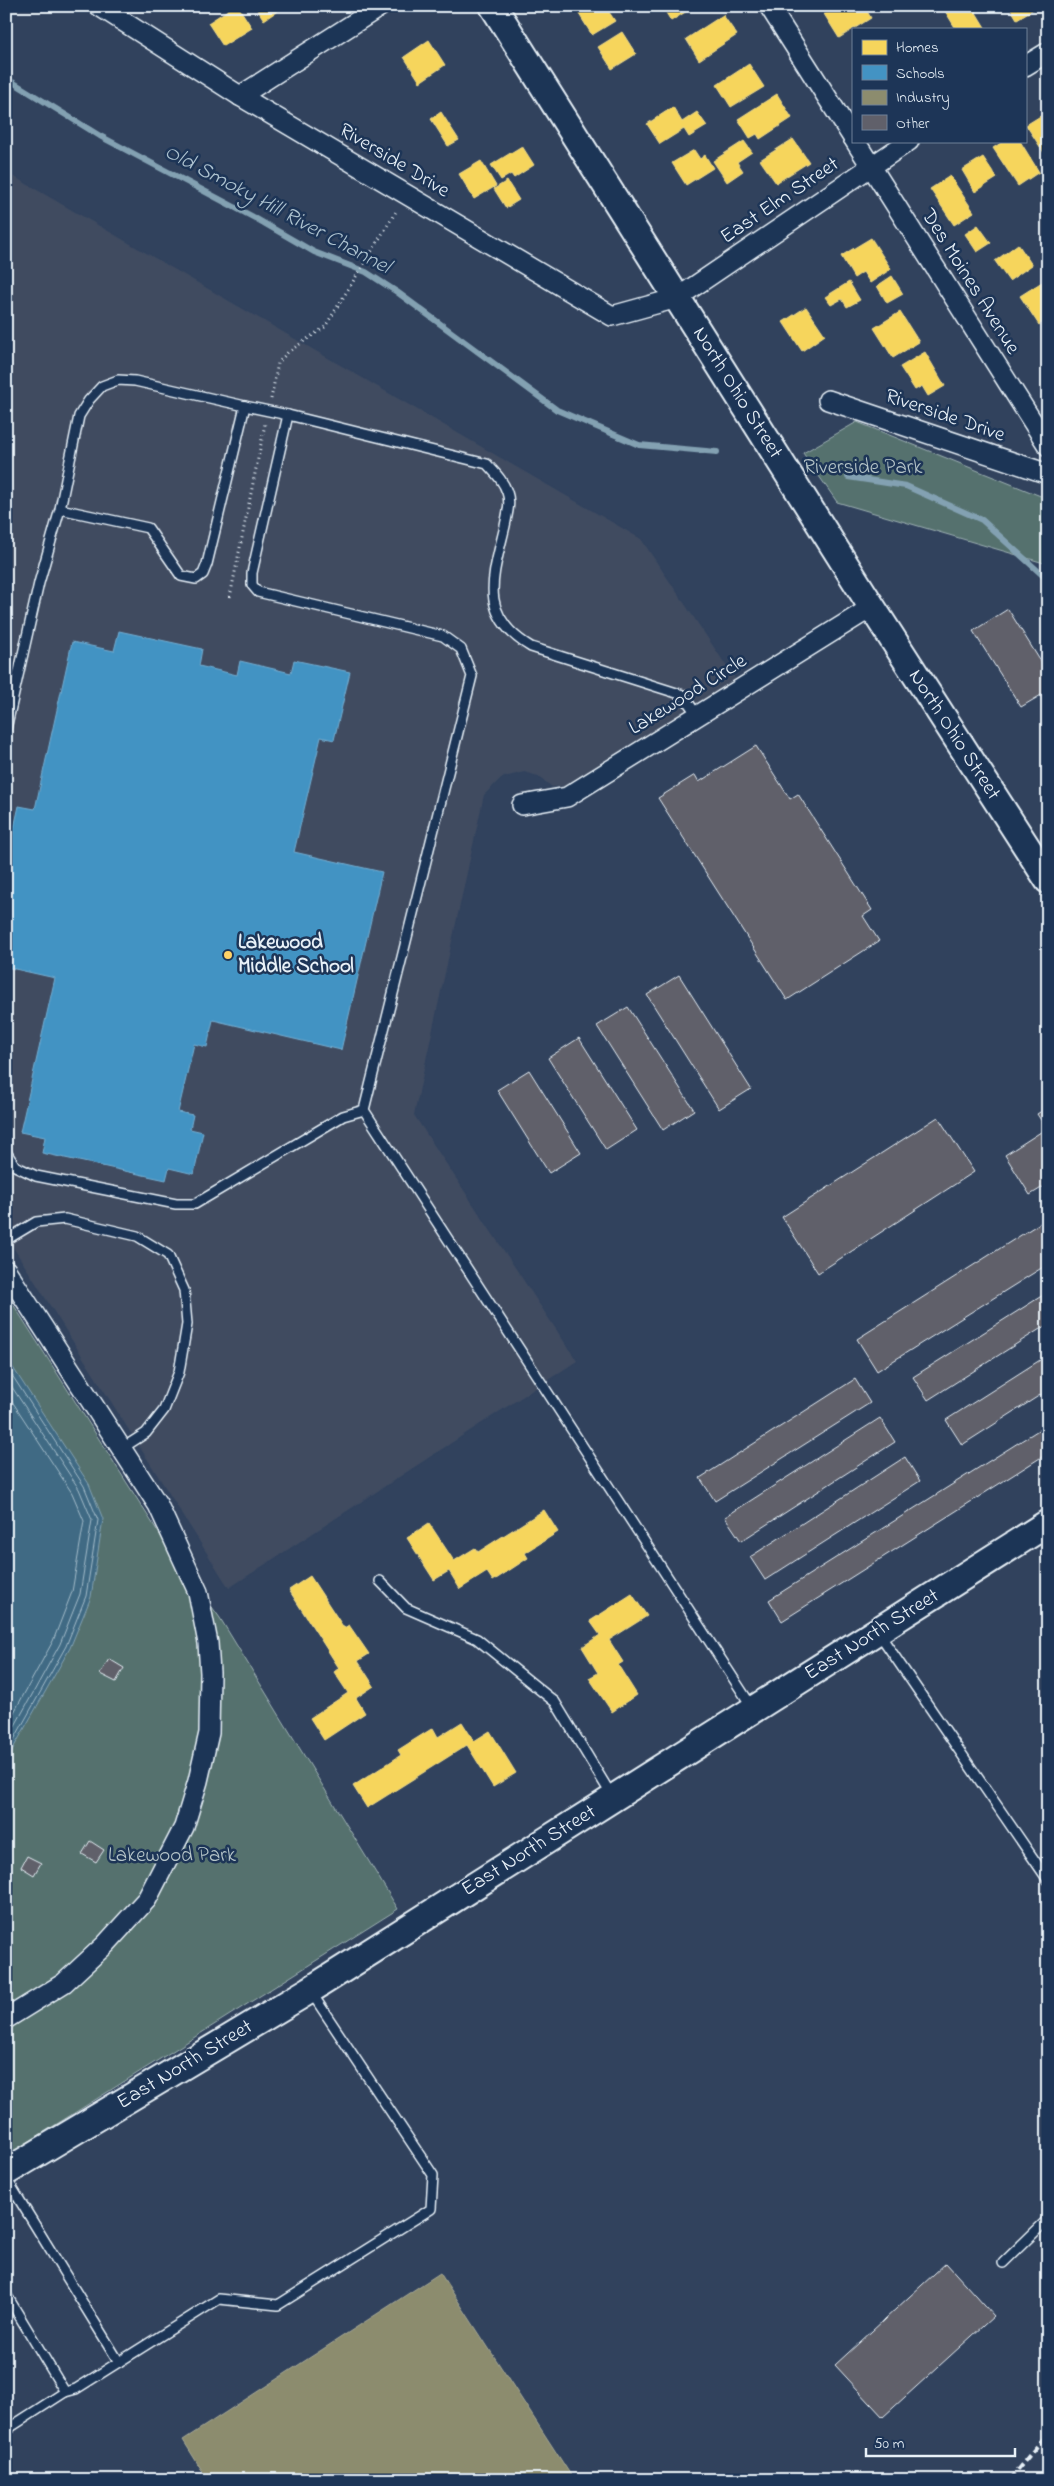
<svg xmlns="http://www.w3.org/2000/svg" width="1054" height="2486" font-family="'Indie Flower',sans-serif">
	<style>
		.built { fill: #3f4b61 }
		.green { fill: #55716e; stroke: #9eb1b3 }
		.water { fill: #3f6b84; stroke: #83a1b2 }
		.homes { fill: #f6d55c; stroke: #f2dd8b }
		.schools { fill: #4393c3; stroke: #74afd3 }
		.industry { fill: #8c8c6e; stroke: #a8aa97 }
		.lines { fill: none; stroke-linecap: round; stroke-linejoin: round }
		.shore { stroke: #a4bbca; stroke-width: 1 }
		.stream { stroke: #83a1b2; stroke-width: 6 }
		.building { fill: #60606a; stroke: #e8f1f8 }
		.lane-casing { stroke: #e8f1f8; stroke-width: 12 }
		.street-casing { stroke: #e8f1f8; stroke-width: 22 }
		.secondary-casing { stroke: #e8f1f8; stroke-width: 30 }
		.path { stroke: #e8f1f8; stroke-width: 3; stroke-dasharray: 1 4; stroke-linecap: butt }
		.lane { stroke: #1d3557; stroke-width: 9 }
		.street { stroke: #1d3557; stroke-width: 19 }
		.secondary { stroke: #1d3557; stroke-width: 26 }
		.rail { stroke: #e8f1f8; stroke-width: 4; stroke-dasharray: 8 4; stroke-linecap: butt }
		.poi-dot { fill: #ffd166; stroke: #1d3557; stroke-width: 2 }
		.labels { text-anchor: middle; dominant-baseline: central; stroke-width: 5; stroke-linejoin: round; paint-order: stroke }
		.street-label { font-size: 21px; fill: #e8f1f8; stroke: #1d3557 }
		.park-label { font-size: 21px; fill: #b5c4c8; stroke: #1d3557 }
		.poi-label { font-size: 21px; font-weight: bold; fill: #e8f1f8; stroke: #1d3557; text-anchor: start }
		.water-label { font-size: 22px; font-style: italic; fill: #adc2cf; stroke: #1d3557 }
	</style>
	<rect width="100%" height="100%" fill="#31425d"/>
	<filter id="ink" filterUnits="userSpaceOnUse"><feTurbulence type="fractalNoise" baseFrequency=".02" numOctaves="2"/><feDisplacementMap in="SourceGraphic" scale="10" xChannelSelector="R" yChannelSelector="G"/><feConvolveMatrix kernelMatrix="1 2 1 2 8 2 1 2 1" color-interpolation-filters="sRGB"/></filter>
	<g filter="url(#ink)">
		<polygon class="built" points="6,172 641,539 738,683 568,786 552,787 538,776 524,772 501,778 484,795 414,1115 577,1361 229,1588 6,1236"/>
		<g class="green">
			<polygon points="857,422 1048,499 1048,567 1044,563 837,502 803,453"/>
			<polygon points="6,1293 162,1538 220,1618 398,1909 6,2156"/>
		</g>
		<polygon class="water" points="6,1357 89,1484 103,1519 91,1597 70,1648 6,1761"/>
		<g class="homes">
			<polygon points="234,6 238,6 252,28 223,46 208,23"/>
			<polygon points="255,6 285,6 264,20"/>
			<polygon points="574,6 605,6 615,21 592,35"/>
			<polygon points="662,6 695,6 671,21"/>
			<polygon points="837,6 864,6 871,18 839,38 824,14"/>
			<polygon points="942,6 972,6 986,29 956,29"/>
			<polygon points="1009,6 1036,6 1037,7 1017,19"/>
			<polygon points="723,15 737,35 699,60 686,39"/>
			<polygon points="622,32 636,54 612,69 598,47"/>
			<polygon points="429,40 445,65 420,82 404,57"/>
			<polygon points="749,64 764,87 731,107 717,85"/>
			<polygon points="777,94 792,118 760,139 757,134 750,138 738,119"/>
			<polygon points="673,107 682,122 697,112 707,126 689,137 684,129 660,144 647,124"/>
			<polygon points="441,112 459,140 448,146 431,119"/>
			<polygon points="1047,112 1048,112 1048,159 1026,125"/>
			<polygon points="793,139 809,162 776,183 760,160"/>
			<polygon points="744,141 752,152 737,162 743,171 727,182 713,161"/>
			<polygon points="1004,141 1020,141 1039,172 1018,186 993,148"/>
			<polygon points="522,146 534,165 514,178 511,174 501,180 491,165"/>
			<polygon points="694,150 700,159 705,155 713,168 686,185 672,163"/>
			<polygon points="983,157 997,178 975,192 962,170"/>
			<polygon points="481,161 496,186 474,199 459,174"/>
			<polygon points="950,176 974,212 954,225 930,189"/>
			<polygon points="507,181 519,200 506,208 494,189"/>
			<polygon points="978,225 991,243 977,252 965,234"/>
			<polygon points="871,238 891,269 870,283 863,272 854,278 841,256"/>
			<polygon points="1018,244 1032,265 1009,281 995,261"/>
			<polygon points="892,276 903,294 887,303 877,286"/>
			<polygon points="849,282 860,300 847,307 842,299 831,305 825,297"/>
			<polygon points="1042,282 1048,291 1048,319 1039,325 1020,296"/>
			<polygon points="806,307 825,335 802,351 783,322"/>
			<polygon points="900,312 919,342 893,358 874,328"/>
			<polygon points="925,352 945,386 928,396 922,386 915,390 900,367"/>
			<polygon points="544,1510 558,1532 525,1553 528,1558 493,1581 487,1572 460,1589 449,1571 434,1580 407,1538 429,1523 454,1561 475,1548 478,1552"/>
			<polygon points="310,1576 344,1628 349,1625 369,1654 358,1661 374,1686 356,1698 365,1713 324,1740 310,1718 348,1693 334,1672 339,1668 289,1590"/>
			<polygon points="632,1594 647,1616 609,1640 623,1662 618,1665 637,1695 612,1712 589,1678 598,1673 582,1647 600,1635 590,1621"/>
			<polygon points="462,1722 474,1741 490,1731 516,1773 493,1787 467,1745 367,1808 353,1786 401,1755 398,1750 433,1728 438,1737"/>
		</g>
		<polygon class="schools" points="119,631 202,649 199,666 237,675 240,661 291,673 294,660 350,672 334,740 321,737 294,852 382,872 341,1050 213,1020 207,1047 194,1044 178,1112 193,1115 190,1129 203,1132 194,1174 169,1168 166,1180 42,1153 45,1137 20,1132 55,978 6,967 6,863 19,806 35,809 72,642 114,651"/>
		<polygon class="industry" points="440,2273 574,2480 208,2480 183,2440"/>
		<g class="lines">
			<g class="shore">
				<polyline points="6,1366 84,1486 98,1520 86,1596 66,1646 6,1754"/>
				<polyline points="6,1378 79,1489 92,1520 80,1594 60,1644 6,1742"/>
				<polyline points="6,1392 72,1493 84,1521 72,1592 53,1641 6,1727"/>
			</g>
			<g class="stream">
				<polyline points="6,78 100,136 255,218 314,252 366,272 397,292 557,410 639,445 717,452"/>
				<polyline points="848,477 906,486 982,520 1048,580"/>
			</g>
		</g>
		<g class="building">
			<polygon points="1008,609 1048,673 1048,691 1021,707 973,631"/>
			<polygon points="756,746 790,799 798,794 872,910 863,916 879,941 787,1000 658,798 695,775 699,782"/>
			<polygon points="679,975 751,1089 719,1109 647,995"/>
			<polygon points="628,1007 694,1110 663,1130 597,1026"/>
			<polygon points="579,1038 637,1130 606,1150 548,1058"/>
			<polygon points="529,1070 581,1153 549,1173 497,1090"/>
			<polygon points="1048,1107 1048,1131 1037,1114"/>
			<polygon points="938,1117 974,1172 818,1273 782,1217"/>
			<polygon points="1044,1130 1048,1136 1048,1184 1030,1195 1005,1155"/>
			<polygon points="1048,1218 1048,1264 877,1371 857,1339"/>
			<polygon points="1048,1292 1048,1324 928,1400 913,1377"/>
			<polygon points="1048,1355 1048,1390 962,1445 946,1420"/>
			<polygon points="855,1379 870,1403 715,1501 700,1478"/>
			<polygon points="880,1418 895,1442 741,1541 725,1517"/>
			<polygon points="1048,1424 1048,1453 782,1621 769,1600"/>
			<polygon points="905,1457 920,1481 765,1580 750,1557"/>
			<polygon points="109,1659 124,1668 116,1682 100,1674"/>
			<polygon points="90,1841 104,1850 96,1862 82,1854"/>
			<polygon points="27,1856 41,1863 34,1875 21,1867"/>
			<polygon points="946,2263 994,2316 883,2417 835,2365"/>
		</g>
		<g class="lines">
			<defs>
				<g id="lane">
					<polyline points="245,406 288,415"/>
					<path d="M697,715L683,695L531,647C477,615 493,577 505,526C507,515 511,503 507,492C503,480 495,473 487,464L288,415L252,573V585L258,592L443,636L461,649L472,676L364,1110L752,1707"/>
					<polyline points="6,729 39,583 60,509 79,416 89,400 102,386 118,380 135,381 245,406 207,564 203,574 196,579 181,576 148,528 60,509"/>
					<polyline points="6,1152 15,1166 36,1176 176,1204 195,1204 343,1116 364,1110"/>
					<polyline points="6,1240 36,1222 65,1219 137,1236 168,1255 184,1290 187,1324 179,1372 164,1410 146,1433 121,1449"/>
					<polyline points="380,1581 406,1608 477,1639 555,1702 612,1796"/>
					<polyline points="878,1632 1048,1880"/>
					<polyline points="6,2178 119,2362"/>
					<polyline points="1003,2263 1048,2219"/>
					<polyline points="6,2294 65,2392 76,2389 219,2299 278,2305 431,2209 433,2175 311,1992"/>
					<polyline points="6,2430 65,2392"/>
				</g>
				<g id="street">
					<polyline points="99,6 240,96 612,316 677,298 909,141"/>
					<polyline points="769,6 853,138"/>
					<polyline points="1025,66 1048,52"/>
					<polyline points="240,96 381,6"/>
					<polyline points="855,141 1048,446"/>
					<polyline points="828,400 1048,474"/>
					<polyline points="522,805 567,797 872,607"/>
					<polyline points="6,1270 158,1505 198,1592 208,1643 210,1673 209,1733 198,1781 184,1827 147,1899 106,1944 64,1983 6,2019"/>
				</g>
				<g id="secondary">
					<polyline points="493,6 872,607 1048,880"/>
					<polyline points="6,2172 310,1990 1048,1523"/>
				</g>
			</defs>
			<use href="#lane" class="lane-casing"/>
			<use href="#street" class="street-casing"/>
			<use href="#secondary" class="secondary-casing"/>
			<g class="path">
				<polyline points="271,399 278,363 288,352 325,327 397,210"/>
				<polyline points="230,597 265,424"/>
			</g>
			<use href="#lane" class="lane"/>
			<use href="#street" class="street"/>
			<use href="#secondary" class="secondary"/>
			<polyline class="rail" points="1009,2480 1048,2433"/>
		</g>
	</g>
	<circle class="poi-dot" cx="228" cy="955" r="5"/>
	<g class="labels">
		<g class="street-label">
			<text transform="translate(394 161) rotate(31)">Riverside Drive</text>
			<text transform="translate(780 201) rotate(-34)">East Elm Street</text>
			<text transform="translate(970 282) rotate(58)">Des Moines Avenue</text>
			<text transform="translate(737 393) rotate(58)">North Ohio Street</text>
			<text transform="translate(945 416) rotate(19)">Riverside Drive</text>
			<text transform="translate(688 695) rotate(-32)">Lakewood Circle</text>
			<text transform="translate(954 735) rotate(57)">North Ohio Street</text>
			<text transform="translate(872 1635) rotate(-32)">East North Street</text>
			<text transform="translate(529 1851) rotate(-32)">East North Street</text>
			<text transform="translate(185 2065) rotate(-31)">East North Street</text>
		</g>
		<g class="park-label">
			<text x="863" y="468">Riverside Park</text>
			<text x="172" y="1856">Lakewood Park</text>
		</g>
		<g class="poi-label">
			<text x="238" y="943">Lakewood<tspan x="238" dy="24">Middle School</tspan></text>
		</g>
		<g class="water-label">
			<text transform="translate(277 210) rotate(28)">Old Smoky Hill River Channel</text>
		</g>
	</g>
	<rect width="1054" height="2486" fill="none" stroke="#1d3557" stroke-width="25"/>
	<rect x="12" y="12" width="1029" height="2461" fill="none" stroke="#e8f1f8" stroke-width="2" filter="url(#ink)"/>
	<rect x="852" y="28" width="175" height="115" fill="#1d3557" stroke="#6e8097"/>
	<rect x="862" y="40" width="25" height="15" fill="#f6d55c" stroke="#6e8097"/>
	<text x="896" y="52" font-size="15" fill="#e8f1f8">Homes</text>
	<rect x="862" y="65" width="25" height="15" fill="#4393c3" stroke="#6e8097"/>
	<text x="896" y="78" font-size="15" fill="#e8f1f8">Schools</text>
	<rect x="862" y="90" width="25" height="15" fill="#8c8c6e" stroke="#6e8097"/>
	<text x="896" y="102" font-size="15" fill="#e8f1f8">Industry</text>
	<rect x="862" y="115" width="25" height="15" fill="#60606a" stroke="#6e8097"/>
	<text x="896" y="128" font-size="15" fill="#e8f1f8">Other</text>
	<path d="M866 2448v8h149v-8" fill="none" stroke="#e8f1f8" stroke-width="2.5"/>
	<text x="874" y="2448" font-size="15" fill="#e8f1f8" stroke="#1d3557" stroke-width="4" paint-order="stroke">50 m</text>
</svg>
